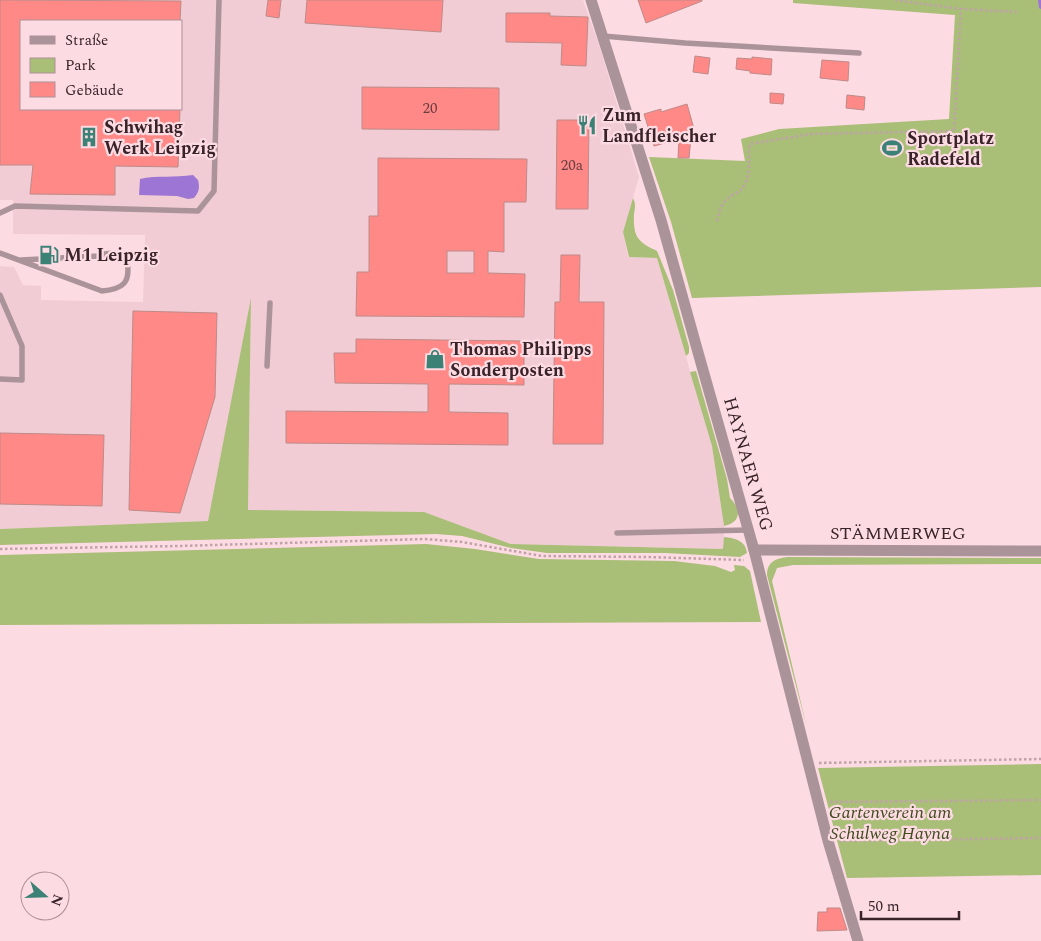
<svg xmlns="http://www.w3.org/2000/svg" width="1041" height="941" font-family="Spectral,serif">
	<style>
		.built { fill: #f1ccd5; fill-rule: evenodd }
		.green { fill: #a9be77 }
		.water { fill: #9d75d5 }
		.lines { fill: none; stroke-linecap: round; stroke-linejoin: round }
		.stream { stroke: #9d75d5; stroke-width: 4 }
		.building { fill: #fe8987; stroke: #be8a88; fill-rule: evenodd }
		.path { stroke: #c0a2a9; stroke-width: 2.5; stroke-dasharray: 2.5 2.5; stroke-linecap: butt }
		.service { stroke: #ab9499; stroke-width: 5.5 }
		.minor { stroke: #ab9499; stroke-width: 11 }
		.labels { text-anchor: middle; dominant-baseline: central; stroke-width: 4.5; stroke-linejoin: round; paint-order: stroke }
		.number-label { font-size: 15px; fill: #693c40 }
		.poi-label { font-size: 18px; font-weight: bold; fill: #372328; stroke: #fddbe3; text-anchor: start }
		.street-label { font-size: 18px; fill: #372328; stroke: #fddbe3 }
		.park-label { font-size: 18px; font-style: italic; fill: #404b1e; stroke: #fddbe3 }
	</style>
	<rect width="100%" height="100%" fill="#fddbe3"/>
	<path class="built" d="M0,0H583L599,45L639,177L623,232L628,257L657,258L712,446L724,526V549L511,544L424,512L248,510L251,301L208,521L0,529V266L14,267L23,285L41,286V300L143,302L145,235L13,234V200H0ZM21,21H181V109H21Z"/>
	<g class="green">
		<polygon points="793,0 1041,0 1041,287 692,298 671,222 649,157 745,161 741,139 779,129 949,119 955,15 793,3"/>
		<path d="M633,198C636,204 635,208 634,214C633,236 637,242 657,251L673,290L689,347V353L686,356L657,258L629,257L623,232Z"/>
		<path d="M251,298L248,510L424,512L511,544L723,549L724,537C735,538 746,541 747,553L740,557L665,553H547L511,548L462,536L436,534L0,545V529L208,521Z"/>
		<path d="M696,371L727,479L730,498C741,509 742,522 724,526L712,446L690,372Z"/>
		<polygon points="426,544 475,549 539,559 674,561 715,566 731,572 735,570 734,565 744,566 750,571 761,622 0,625 0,555"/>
		<path d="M788,557L1041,558V564L793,565L777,568L772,581L807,728L767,575C767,562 776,558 788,557Z"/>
		<polygon points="1041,764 1041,875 847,878 818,768"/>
	</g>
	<path class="water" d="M193,175L198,180C200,188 199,192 194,198L188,199L177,196L139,195L140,179C157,175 175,178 193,175Z"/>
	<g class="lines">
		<polyline class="stream" points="1040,0 1041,7"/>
	</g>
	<g class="building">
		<polygon points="0,0 181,1 180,21 21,21 21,109 180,109 178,167 115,166 115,195 30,194 33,165 0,165"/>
		<polygon points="268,0 281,0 279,18 266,16"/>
		<polygon points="307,0 443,0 441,32 305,23"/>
		<polygon points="638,0 702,0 702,1 646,23"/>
		<polygon points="506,13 550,13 550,16 588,17 586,66 561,65 562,43 506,42"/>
		<polygon points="695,56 710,58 708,74 693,72"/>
		<polygon points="752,57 772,59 771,75 750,73 750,71 736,69 737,58 752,59"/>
		<polygon points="822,60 849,62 848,81 820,78"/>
		<polygon points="362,87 499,88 499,130 362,129"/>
		<polygon points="770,93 784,94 783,104 770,103"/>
		<polygon points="847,95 865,97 864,110 846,108"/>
		<polygon points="687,104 696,136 691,137 689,158 678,158 679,139 654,146 644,114 661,109 661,112"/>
		<polygon points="557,120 589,120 588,209 556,209"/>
		<path d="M378,158L527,159L526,202H504V252L488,251V273L525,274L524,317L356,316L357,272H369V216H378ZM447,251H474V273H447Z"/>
		<polygon points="561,255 580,255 579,302 604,302 603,444 553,444 555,302 560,302"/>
		<polygon points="133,311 217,313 215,397 180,513 129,510"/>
		<polygon points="356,339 524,341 524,385 449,384 449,412 508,413 508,445 286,443 286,411 428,412 428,384 335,383 334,353 356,353"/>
		<polygon points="0,433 104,435 102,506 0,504"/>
		<polygon points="827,908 840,908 847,930 817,931 818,912 827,912"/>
	</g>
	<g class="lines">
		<g class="path">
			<polyline points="895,0 961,9"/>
			<path d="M717,221C719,213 721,204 727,199C733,193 741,193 745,184C752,171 747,157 750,144L811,134L954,131L961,9L1017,12"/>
			<polyline points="0,549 179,546 425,539 462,542 542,556 647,557 744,560"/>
			<polyline points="819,763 1041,759"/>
			<polyline points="830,802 1041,800"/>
			<polyline points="840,841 1041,838"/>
		</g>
		<g class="service">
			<polyline points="603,36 685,43 859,53"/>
			<polyline points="0,213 15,206 198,211 214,191 219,0"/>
			<path d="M0,253L102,291C123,289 131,283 127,261C117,253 111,251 99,256L21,260"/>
			<polyline points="0,295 22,346 22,380 0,379"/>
			<polyline points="267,366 270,303"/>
			<polyline points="617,533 748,530"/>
		</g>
		<g class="minor">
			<polyline points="591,0 661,220 701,363 754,550 828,841 858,941"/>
			<polyline points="754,550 1041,551"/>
		</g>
	</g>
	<defs>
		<symbol id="restaurant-bare" viewBox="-9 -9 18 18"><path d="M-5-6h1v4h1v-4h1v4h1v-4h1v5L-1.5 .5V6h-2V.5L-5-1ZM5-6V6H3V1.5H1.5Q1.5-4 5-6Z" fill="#3c8176" stroke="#fddbe3" stroke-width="2.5" paint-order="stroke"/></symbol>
		<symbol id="building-bare" viewBox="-9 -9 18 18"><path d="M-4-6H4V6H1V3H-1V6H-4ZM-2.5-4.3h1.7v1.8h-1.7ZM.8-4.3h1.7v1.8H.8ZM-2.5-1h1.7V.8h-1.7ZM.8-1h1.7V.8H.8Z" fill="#3c8176" stroke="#fddbe3" stroke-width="2.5" paint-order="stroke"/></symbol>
		<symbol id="stadium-bare" viewBox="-9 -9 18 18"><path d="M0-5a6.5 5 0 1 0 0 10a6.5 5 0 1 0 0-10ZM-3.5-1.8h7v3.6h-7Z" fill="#3c8176" stroke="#fddbe3" stroke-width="2.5" paint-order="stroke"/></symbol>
		<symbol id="fuel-bare" viewBox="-9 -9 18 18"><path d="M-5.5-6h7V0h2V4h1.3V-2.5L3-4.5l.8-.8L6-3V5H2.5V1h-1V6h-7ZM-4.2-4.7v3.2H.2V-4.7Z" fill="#3c8176" stroke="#fddbe3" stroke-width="2.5" paint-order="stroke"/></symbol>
		<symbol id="shop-bare" viewBox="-9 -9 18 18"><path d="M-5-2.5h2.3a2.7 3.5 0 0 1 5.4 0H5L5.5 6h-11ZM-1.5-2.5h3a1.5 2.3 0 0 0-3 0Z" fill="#3c8176" stroke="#fddbe3" stroke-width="2.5" paint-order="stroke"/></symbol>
	</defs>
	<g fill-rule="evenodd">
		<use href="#restaurant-bare" x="573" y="111" width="28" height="28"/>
		<use href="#building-bare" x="75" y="123" width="28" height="28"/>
		<use href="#stadium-bare" x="878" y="134" width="28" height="28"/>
		<use href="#fuel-bare" x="35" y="241" width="28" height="28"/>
		<use href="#shop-bare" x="421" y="345" width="28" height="28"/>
	</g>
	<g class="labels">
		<g class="number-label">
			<text x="430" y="108">20</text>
			<text x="572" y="165">20a</text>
		</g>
		<g class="poi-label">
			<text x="602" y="115">Zum<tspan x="602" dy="21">Landfleischer</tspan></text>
			<text x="104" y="127">Schwihag<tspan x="104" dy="21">Werk Leipzig</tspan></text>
			<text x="907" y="138">Sportplatz<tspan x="907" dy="21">Radefeld</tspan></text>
			<text x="64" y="255">M1 Leipzig</text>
			<text x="450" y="349">Thomas Philipps<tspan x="450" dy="21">Sonderposten</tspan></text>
		</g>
		<g class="street-label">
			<text transform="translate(748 464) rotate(74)">HAYNAER WEG</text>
			<text x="898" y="533">STÄMMERWEG</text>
		</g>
		<g class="park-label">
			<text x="890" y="812">Gartenverein am<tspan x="890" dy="21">Schulweg Hayna</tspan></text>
		</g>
	</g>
	<rect x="20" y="20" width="162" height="90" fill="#fddbe3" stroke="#ae9198"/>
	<rect x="30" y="36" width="25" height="8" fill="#ab9499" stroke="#ae9198"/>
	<text x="65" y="45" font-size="15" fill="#372328">Straße</text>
	<rect x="30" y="58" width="25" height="15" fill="#a9be77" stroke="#ae9198"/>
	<text x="65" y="70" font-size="15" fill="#372328">Park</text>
	<rect x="30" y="82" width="25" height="15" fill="#fe8987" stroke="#ae9198"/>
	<text x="65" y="95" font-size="15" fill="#372328">Gebäude</text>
	<g transform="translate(45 896) rotate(110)"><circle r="24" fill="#fddbe3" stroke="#ae9198"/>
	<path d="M0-4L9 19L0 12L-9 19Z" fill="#3c8176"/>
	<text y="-8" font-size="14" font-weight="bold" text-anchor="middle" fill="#372328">N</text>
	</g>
	<path d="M861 911v8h98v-8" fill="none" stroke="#372328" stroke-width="2.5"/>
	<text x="868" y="911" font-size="15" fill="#372328" stroke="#fddbe3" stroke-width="4" paint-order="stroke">50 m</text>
</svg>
